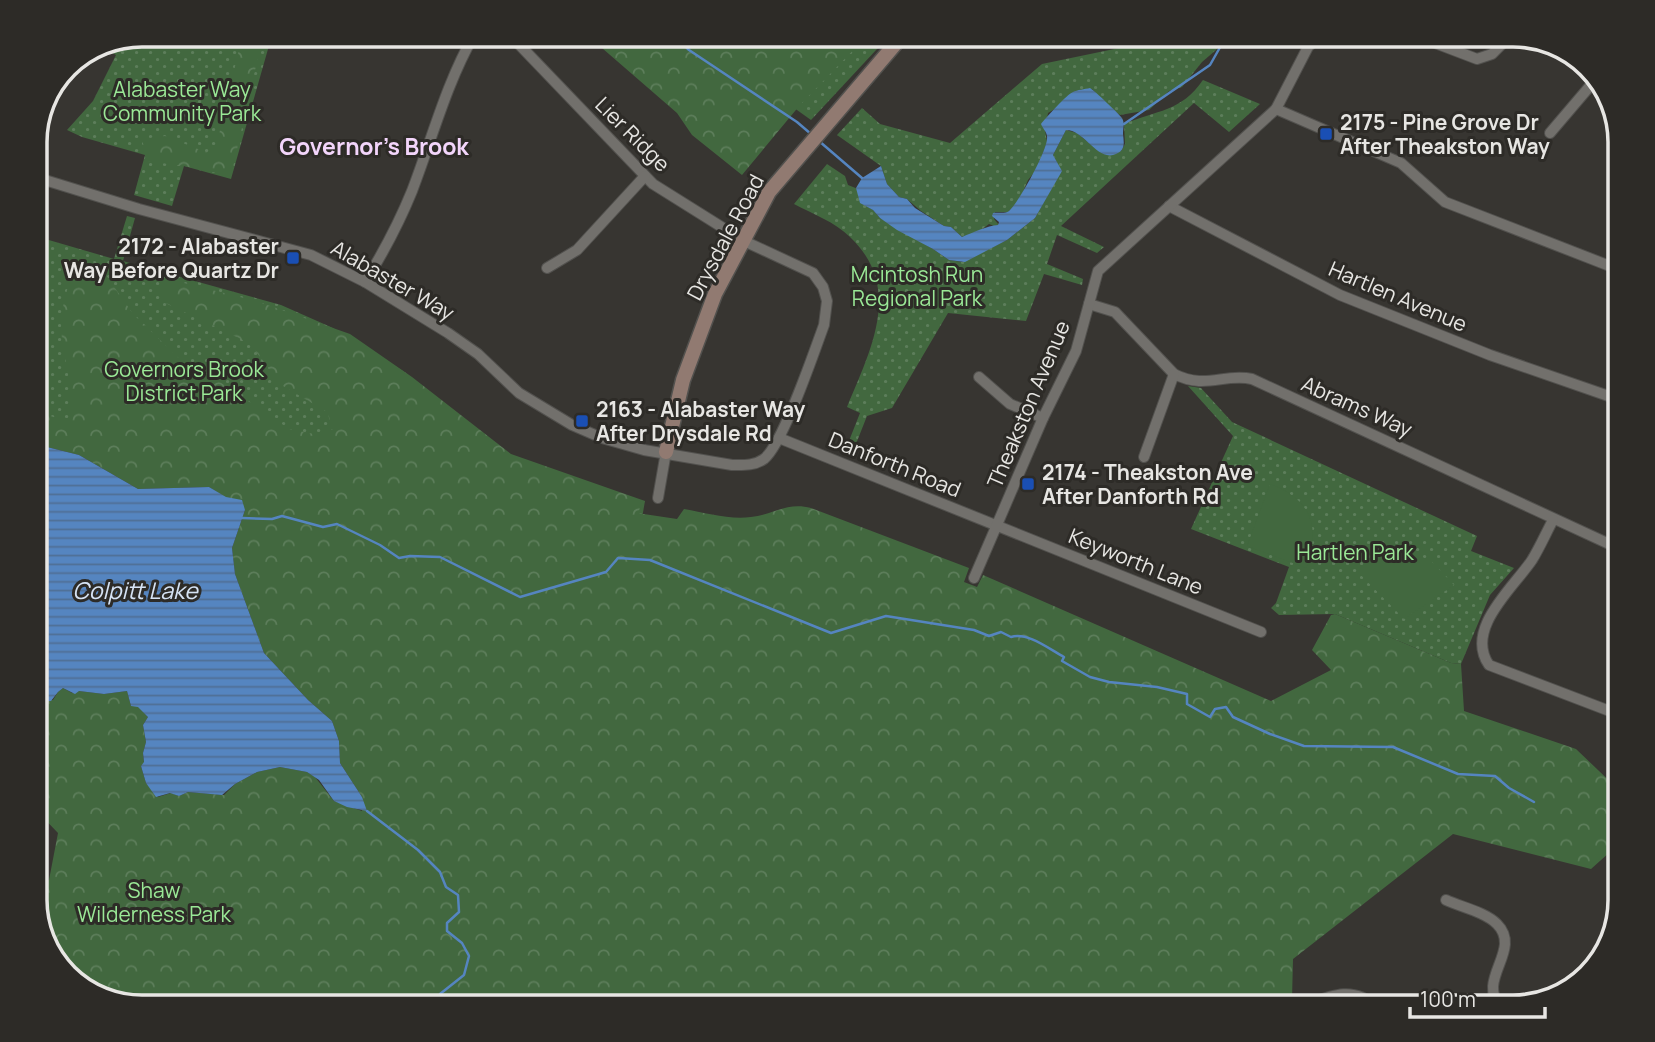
<svg xmlns="http://www.w3.org/2000/svg" width="1655" height="1042" font-family="Manrope,sans-serif">
	<style>
		.green { fill: url(#green-dots) }
		.forest { fill: url(#forest-crowns) }
		.pitch { fill: #42683f }
		.water { fill: url(#water-rules) }
		.lines { fill: none; stroke-linecap: round; stroke-linejoin: round }
		.stream { stroke: #5585c0; stroke-width: 2.5 }
		.street-casing { stroke: #52514e; stroke-width: 12 }
		.secondary-casing { stroke: #52514e; stroke-width: 17 }
		.street { stroke: #72706c; stroke-width: 10 }
		.secondary { stroke: #917a71; stroke-width: 14 }
		.transit-dot { fill: #1a4fb4; stroke: #2d2b27; stroke-width: 2.5 }
		.labels { text-anchor: middle; dominant-baseline: central; stroke-width: 6; stroke-linejoin: round; paint-order: stroke }
		.park-label { font-size: 21px; fill: #9ae896; stroke: #2d2b27 }
		.poi-label { font-size: 21px; font-weight: bold; fill: #e7e6e3; stroke: #2d2b27; text-anchor: start }
		.street-label { font-size: 21px; fill: #e7e6e3; stroke: #2d2b27 }
		.neighbourhood-label { font-size: 23px; font-weight: bold; fill: #f3d5fb; stroke: #2d2b27 }
		.water-label { font-size: 23px; font-style: italic; fill: #d6e3f4; stroke: #2d2b27 }
		.rim { fill: none; stroke: #e7e6e3; stroke-width: 3.5 }
	</style>
	<defs>
		<pattern id="green-dots" width="8" height="8" patternUnits="userSpaceOnUse" patternTransform="scale(1.75)"><rect width="8" height="8" fill="#42683f"/><path d="M2 2h.1M6 6h.1" fill="none" stroke="#5d7e5b" stroke-width="1.8" stroke-linecap="round"/></pattern>
		<pattern id="forest-crowns" width="20" height="18" patternUnits="userSpaceOnUse" patternTransform="scale(1.75)"><rect width="20" height="18" fill="#42683f"/><path d="M2 6a3 3 0 1 1 6 0M12 15a3 3 0 1 1 6 0" fill="none" stroke="#5d7e5b"/></pattern>
		<pattern id="water-rules" width="6" height="5" patternUnits="userSpaceOnUse" patternTransform="scale(1.75)"><rect width="6" height="5" fill="#5585c0"/><path d="M0 2.5h6" fill="none" stroke="#4f6f95"/></pattern>
	</defs>
	<rect width="100%" height="100%" fill="#373531"/>
	<g class="green">
		<polygon points="142,35 272,35 231,179 184,166 172,206 134,195 145,155 82,137 67,130 93,101 116,55 107,50 117,45 120,47 122,43"/>
		<polygon points="692,35 890,35 811,120"/>
		<path d="M1134,35H1227L1216,50L1202,62L1182,87L1169,91L1149,110L1120,115L1105,103L1092,89C1072,89 1065,104 1048,113L1045,130L1047,142L1037,169L1028,180L1019,201L1008,212H995L994,219L999,225L994,226L989,224L977,233L962,237L951,227L944,226L921,211L907,199L899,197L887,184L881,166L837,135L862,108L880,124L950,143L1042,64L1119,48Z"/>
		<path d="M1203,80L1260,104L1229,132L1194,103L1061,226L1104,247L1097,253L1057,235L1047,264L1083,279L1082,285L1044,274L1026,321L948,313L892,408L867,416L852,454L845,451L860,413L847,407C870,351 904,288 850,237C835,222 813,214 794,204L827,164L845,176L848,185L858,189L863,204L873,210L880,218L933,249L949,260L962,262L1007,240L1035,218L1061,171L1053,155L1066,130L1077,133L1095,148L1121,151L1125,144L1124,124C1157,110 1181,112 1203,80Z"/>
		<polygon points="127,216 135,218 123,261 281,305 333,328 403,371 496,445 535,470 622,500 645,501 635,558 35,423 35,236 114,259"/>
		<polygon points="1188,386 1201,388 1232,422 1477,536 1471,551 1514,568 1490,595 1461,664 1451,663 1335,614 1279,615 1271,608 1276,603 1289,567 1191,529 1233,436"/>
	</g>
	<g class="forest">
		<polygon points="237,35 263,35 231,176 184,166 147,161 142,139 165,136 208,153 217,143 242,37"/>
		<polygon points="587,35 868,35 800,105 742,175 692,135 677,113"/>
		<path d="M91,260L108,278L133,314L182,361L213,377L289,429L319,435L333,429L327,412L283,386L249,343L161,301L164,278L256,301L350,334L412,377L511,454L645,501L637,513L677,519L684,509C706,513 730,520 751,517C775,514 787,502 811,508L969,568L964,582L977,587L983,575L1271,701L1331,670L1312,650L1331,615L1335,614L1451,663L1461,664L1464,711L1576,749L1620,791V843L1591,869L1453,834L1293,959L1292,999L1288,1007H142L83,989L49,953L35,907V885L49,880L58,833L35,809V760L43,746L38,701L53,700L58,692L63,688L72,693L79,691L104,694L127,691L131,706H138L148,717L143,725L146,742L143,753L144,763L141,766L146,783L158,797L171,793L179,796L188,792L224,795L235,784L257,772L280,767L307,772L315,777L334,801L362,811V797L340,763L339,741L332,721L308,700L264,653L235,574L232,548L245,510L209,487L138,489L79,455L35,444V411L69,422L70,383L62,343L61,315L70,278Z"/>
	</g>
	<g class="pitch">
		<path d="M1270,484C1312,500 1321,527 1306,568L1247,546Z"/>
		<polygon points="1408,550 1432,562 1454,585 1404,619 1360,574 1379,556"/>
	</g>
	<g class="water">
		<path d="M1090,88C1094,90 1120,115 1122,118C1125,124 1123,127 1123,134C1124,144 1126,151 1113,155C1096,159 1084,130 1066,130L1053,155L1062,171L1035,218L1007,240L965,262L949,260L933,249L897,230L880,218L873,210L860,203L856,188L862,178L881,166L887,184L899,197L907,199L915,208L944,226L951,227L962,237C974,232 987,226 998,225L999,222L992,216L993,213C998,212 1005,214 1009,211C1019,202 1046,153 1047,139C1048,133 1043,129 1041,124C1045,119 1067,94 1073,92C1077,90 1085,89 1090,88Z"/>
		<polygon points="35,444 79,455 138,489 209,487 226,497 242,500 245,510 232,548 235,574 264,653 308,700 332,721 339,741 340,763 362,797 367,811 347,807 334,801 319,780 307,772 280,767 257,772 235,784 222,795 188,792 179,796 170,793 156,797 146,783 141,766 144,762 143,753 146,742 143,725 148,717 138,707 131,706 127,691 104,694 79,691 75,694 63,688 58,692 51,701 35,702"/>
	</g>
	<g class="lines">
		<g class="stream">
			<polyline points="674,35 689,50 797,122 811,134"/>
			<polyline points="1124,124 1210,65 1227,35"/>
			<polyline points="819,141 862,178"/>
			<path d="M242,518L272,519L282,516L323,527L337,524L380,545L399,558L410,556L440,557L520,597L606,572L618,558L650,560L831,633L886,616L974,630L989,636L1001,632L1011,637C1028,632 1049,649 1064,657L1062,661L1090,677L1109,682L1157,687L1187,694V704L1210,717L1215,709L1226,707L1233,717L1270,734L1304,746L1393,747L1458,774L1495,776L1509,788L1534,802"/>
			<polyline points="367,811 418,850 440,872 446,887 458,895 459,912 447,923 447,931 462,943 469,956 464,975 440,994 440,1007"/>
		</g>
		<defs>
			<g id="street">
				<polyline points="1414,35 1477,59 1492,54 1511,35"/>
				<polyline points="1276,109 1401,163 1445,202 1620,270"/>
				<polyline points="1550,133 1596,79"/>
				<path d="M35,177L139,209L311,255L365,282L448,333L478,354L519,393L572,425L602,438L644,450L732,465C743,465 754,466 764,459C783,444 814,352 824,325L827,301L823,287L813,273L744,241L653,184L510,35"/>
				<polyline points="1169,206 1340,295 1490,355 1620,400"/>
				<polyline points="547,268 577,250 645,176"/>
				<path d="M365,282C383,253 399,223 412,191C432,139 446,84 474,35"/>
				<path d="M1089,304L1115,312L1174,374C1206,390 1223,373 1252,379L1620,549"/>
				<polyline points="979,377 1010,404 1043,418"/>
				<polyline points="779,438 1261,632"/>
				<polyline points="1144,457 1174,374"/>
				<polyline points="658,498 666,452"/>
				<path d="M1553,520C1546,533 1540,547 1532,560C1514,587 1464,629 1489,665L1620,715"/>
				<polyline points="974,578 1043,418 1076,351 1098,271 1276,109 1308,47 1320,35"/>
				<path d="M1446,900C1461,907 1485,912 1497,924C1523,950 1475,980 1501,1007"/>
				<path d="M1301,1007C1328,997 1352,984 1376,1007"/>
			</g>
			<polyline id="secondary" points="666,452 683,380 715,294 769,192 903,35"/>
		</defs>
		<use href="#street" class="street-casing"/>
		<use href="#secondary" class="secondary-casing"/>
		<use href="#street" class="street"/>
		<use href="#secondary" class="secondary"/>
	</g>
	<g class="transit-dot">
		<rect x="1319" y="127" width="14" height="14" rx="3.5"/>
		<rect x="286" y="251" width="14" height="14" rx="3.5"/>
		<rect x="575" y="414" width="14" height="14" rx="3.5"/>
		<rect x="1021" y="477" width="14" height="14" rx="3.5"/>
	</g>
	<g class="labels">
		<g class="park-label">
			<text x="182" y="89">Alabaster Way<tspan x="182" dy="24">Community Park</tspan></text>
			<text x="917" y="274">Mcintosh Run<tspan x="917" dy="24">Regional Park</tspan></text>
			<text x="184" y="369">Governors Brook<tspan x="184" dy="24">District Park</tspan></text>
			<text x="1355" y="552">Hartlen Park</text>
			<text x="154" y="890">Shaw<tspan x="154" dy="24">Wilderness Park</tspan></text>
		</g>
		<g class="poi-label">
			<text x="1340" y="122">2175 - Pine Grove Dr<tspan x="1340" dy="24">After Theakston Way</tspan></text>
			<text x="279" y="246" text-anchor="end">2172 - Alabaster<tspan x="279" dy="24">Way Before Quartz Dr</tspan></text>
			<text x="596" y="409">2163 - Alabaster Way<tspan x="596" dy="24">After Drysdale Rd</tspan></text>
			<text x="1042" y="472">2174 - Theakston Ave<tspan x="1042" dy="24">After Danforth Rd</tspan></text>
		</g>
		<g class="street-label">
			<text transform="translate(633 134) rotate(45)">Lier Ridge</text>
			<text transform="translate(725 237) rotate(-62)">Drysdale Road</text>
			<text transform="translate(393 280) rotate(30)">Alabaster Way</text>
			<text transform="translate(1398 296) rotate(23)">Hartlen Avenue</text>
			<text transform="translate(1028 404) rotate(-67)">Theakston Avenue</text>
			<text transform="translate(1357 406) rotate(24)">Abrams Way</text>
			<text transform="translate(895 464) rotate(22)">Danforth Road</text>
			<text transform="translate(1136 561) rotate(22)">Keyworth Lane</text>
		</g>
		<g class="neighbourhood-label">
			<text x="374" y="146">Governor's Brook</text>
		</g>
		<g class="water-label">
			<text x="135" y="590">Colpitt Lake</text>
		</g>
	</g>
	<path d="M0 0H1655V1042H0ZM142 47H1513A95 95 0 0 1 1608 142V900A95 95 0 0 1 1513 995H142A95 95 0 0 1 47 900V142A95 95 0 0 1 142 47Z" fill="#2d2b27" fill-rule="evenodd"/>
	<path class="rim" d="M142 47H1513A95 95 0 0 1 1608 142V900A95 95 0 0 1 1513 995H142A95 95 0 0 1 47 900V142A95 95 0 0 1 142 47Z"/>
	<path d="M1410 1007v10h135v-10" fill="none" stroke="#e7e6e3" stroke-width="3.5"/>
	<text x="1420" y="1007" font-size="21" fill="#e7e6e3" stroke="#2d2b27" stroke-width="5" paint-order="stroke">100 m</text>
</svg>
